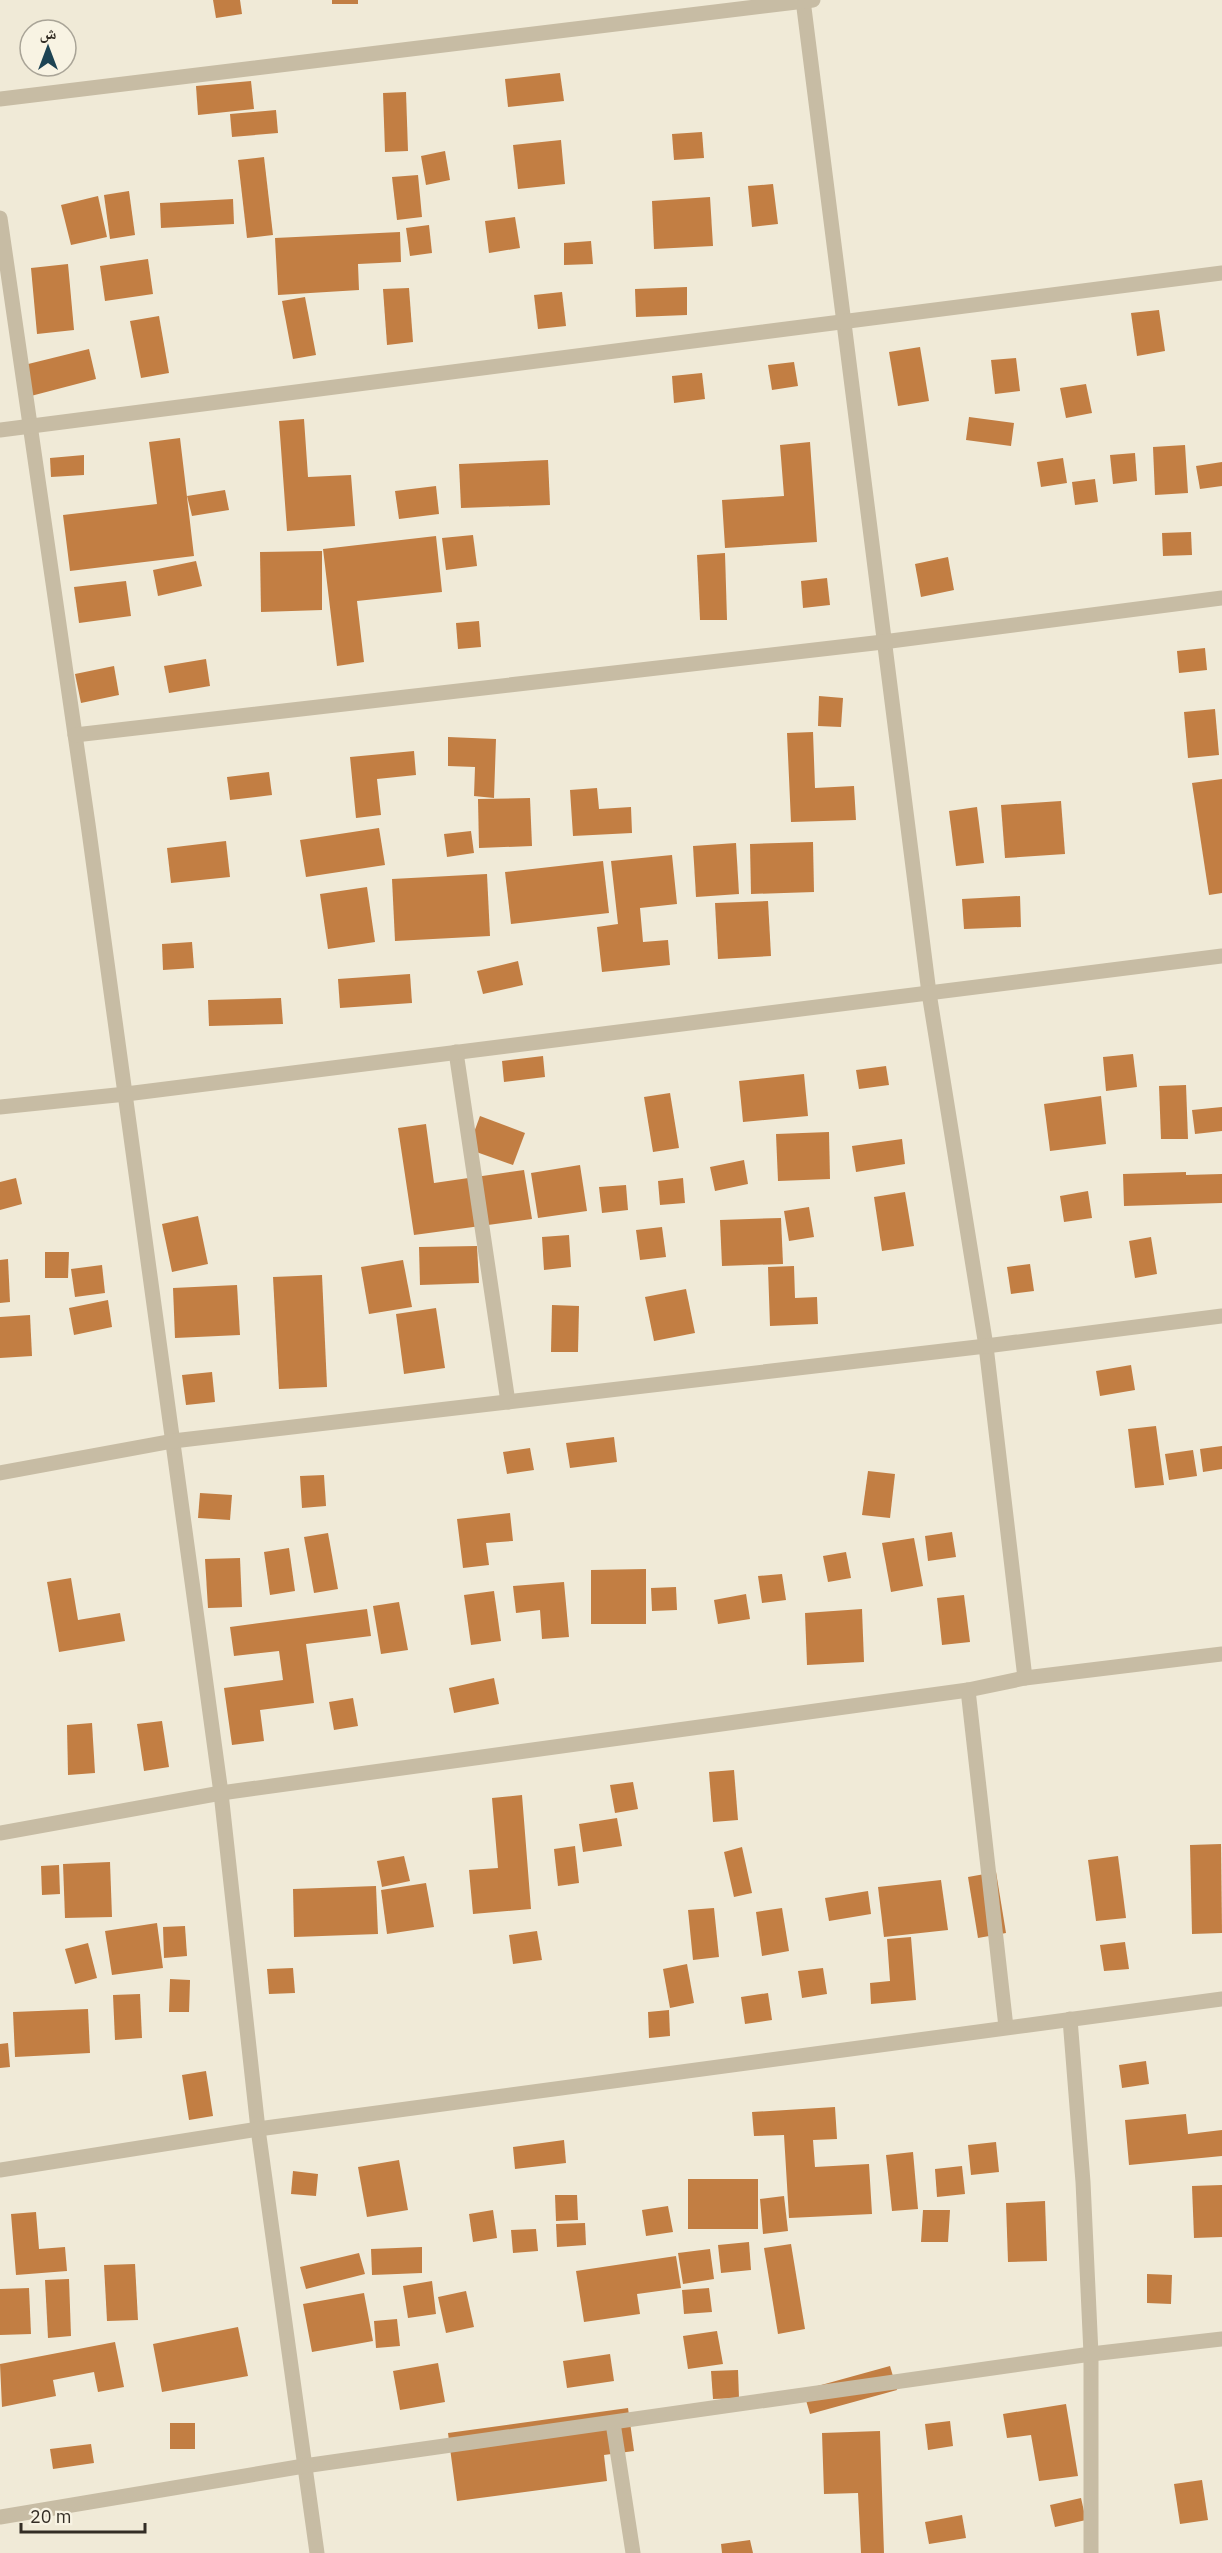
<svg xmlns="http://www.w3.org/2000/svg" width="1222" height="2553" font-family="'IBM Plex Sans','Noto Naskh Arabic',sans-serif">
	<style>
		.building { fill: #c27e43 }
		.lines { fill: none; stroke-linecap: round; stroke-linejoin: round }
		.minor { stroke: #c7bca4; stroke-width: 15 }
	</style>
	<rect width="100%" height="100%" fill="#f0ead7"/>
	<g class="building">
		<polygon points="213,0 240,0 242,14 216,18"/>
		<rect x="332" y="0" width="26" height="4"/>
		<polygon points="560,73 564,101 508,107 505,79"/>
		<polygon points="251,81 254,109 198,115 196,86"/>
		<polygon points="406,92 408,151 385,152 383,93"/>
		<polygon points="276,110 278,133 232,137 230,114"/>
		<polygon points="702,132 704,158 674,160 672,134"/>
		<polygon points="561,140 565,184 518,189 513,145"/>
		<polygon points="445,151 450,180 426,185 421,156"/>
		<polygon points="264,157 273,235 247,238 238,160"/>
		<polygon points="418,175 422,217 397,220 392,177"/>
		<polygon points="773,184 778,224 752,227 748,186"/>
		<polygon points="129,191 135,235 110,239 104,195"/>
		<polygon points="98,196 107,237 71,245 61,205"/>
		<polygon points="710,197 713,246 654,249 652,201"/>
		<polygon points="233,199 234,224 161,228 160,203"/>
		<polygon points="515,217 520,248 489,253 485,221"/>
		<polygon points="429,225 432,253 410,256 406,228"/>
		<polygon points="400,232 401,262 358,264 359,290 278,295 275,238"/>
		<polygon points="591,241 593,264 564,265 564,243"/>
		<polygon points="148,259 153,294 105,301 100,266"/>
		<polygon points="68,264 74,330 37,334 31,268"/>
		<polygon points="687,287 687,315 636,317 635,289"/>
		<polygon points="409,288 413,342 387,345 383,289"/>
		<polygon points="562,292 566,326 538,329 534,295"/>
		<polygon points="305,297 316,355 293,359 282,301"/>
		<polygon points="1159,310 1165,351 1137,356 1131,313"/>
		<polygon points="159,316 169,373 141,378 130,321"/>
		<polygon points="920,347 929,401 898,406 889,352"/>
		<polygon points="89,349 96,379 27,397 20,366"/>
		<polygon points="1016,358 1020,391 995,394 991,360"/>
		<polygon points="794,362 798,386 772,390 768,365"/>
		<polygon points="702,373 705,399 674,403 672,376"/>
		<polygon points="1086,384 1092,413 1066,418 1060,388"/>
		<polygon points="969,417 1014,423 1011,446 966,440"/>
		<polygon points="304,419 308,477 351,475 355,526 287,531 279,421"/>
		<polygon points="180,438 194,556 70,571 63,515 157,504 149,442"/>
		<polygon points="810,442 817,542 725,548 722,500 784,496 780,445"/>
		<polygon points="1185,445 1188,493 1155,495 1153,447"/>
		<polygon points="1135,453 1137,481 1113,484 1110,455"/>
		<polygon points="84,455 84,475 51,477 50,458"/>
		<polygon points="1063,458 1067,483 1041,487 1037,462"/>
		<polygon points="548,460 550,505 461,508 459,464"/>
		<polygon points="1222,462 1222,486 1200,489 1196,466"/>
		<polygon points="1095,479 1098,502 1075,505 1072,482"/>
		<polygon points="436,486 439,514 399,519 395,491"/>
		<polygon points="225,490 229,510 192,516 187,496"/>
		<polygon points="1191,532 1192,555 1163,556 1162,533"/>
		<polygon points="473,535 477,566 446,570 442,538"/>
		<polygon points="436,536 442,592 357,601 364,662 337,666 323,549"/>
		<polygon points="322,551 322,610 261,612 260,552"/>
		<polygon points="725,553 727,620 700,620 697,555"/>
		<polygon points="948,557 954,590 921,597 915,564"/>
		<polygon points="196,561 202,586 158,596 153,570"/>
		<polygon points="827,578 830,605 803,608 801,581"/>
		<polygon points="126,581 131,616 79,623 74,587"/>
		<polygon points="479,621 481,647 458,649 456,623"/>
		<polygon points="1205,648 1207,670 1179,673 1177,651"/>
		<polygon points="206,659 210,686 169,693 164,666"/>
		<polygon points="114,666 119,695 81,703 75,674"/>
		<polygon points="819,696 843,698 841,727 818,726"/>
		<polygon points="1215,709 1219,755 1188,758 1184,712"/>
		<polygon points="813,732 815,788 854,786 856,820 791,822 787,733"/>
		<polygon points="448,737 496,739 494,798 474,796 475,767 448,766"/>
		<polygon points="414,751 416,775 377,779 381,815 356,818 350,757"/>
		<polygon points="269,772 272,795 230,800 227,777"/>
		<polygon points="1222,779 1222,893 1209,895 1192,783"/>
		<polygon points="597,788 599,809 631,807 632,833 573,836 570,790"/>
		<polygon points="530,798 532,846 479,848 478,799"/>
		<polygon points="1061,801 1065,854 1005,858 1001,805"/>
		<polygon points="977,807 984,863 956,866 949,811"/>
		<polygon points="379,828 385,865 306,877 300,840"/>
		<polygon points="471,831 474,853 447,857 444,834"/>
		<polygon points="226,841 230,877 171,883 167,848"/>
		<polygon points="813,842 814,892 751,894 750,844"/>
		<polygon points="736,843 739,894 696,897 693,846"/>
		<polygon points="672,855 677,904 640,908 643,942 668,940 670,965 602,972 597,927 618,924 611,861"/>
		<polygon points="603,861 609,913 511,924 505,872"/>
		<polygon points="487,874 490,936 395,941 392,879"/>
		<polygon points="367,887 375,942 328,949 320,894"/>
		<polygon points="1020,896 1021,927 964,929 962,899"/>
		<polygon points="768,901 771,956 718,959 715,903"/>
		<polygon points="192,942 194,968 163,970 162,944"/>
		<polygon points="518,961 523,985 483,994 477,971"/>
		<polygon points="410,974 412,1003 340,1008 338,979"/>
		<polygon points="281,998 283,1024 209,1026 208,1000"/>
		<polygon points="1133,1054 1137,1087 1106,1091 1103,1057"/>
		<polygon points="543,1056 545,1077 504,1082 502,1061"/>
		<polygon points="886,1066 889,1085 859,1089 856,1070"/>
		<polygon points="804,1074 808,1116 743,1122 739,1081"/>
		<polygon points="1186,1085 1188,1139 1161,1139 1159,1086"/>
		<polygon points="670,1093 679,1148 653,1152 644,1097"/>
		<polygon points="1101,1096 1106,1144 1050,1151 1044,1104"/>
		<polygon points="1222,1107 1222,1131 1195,1134 1192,1110"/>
		<polygon points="480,1116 525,1133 513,1165 468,1149"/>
		<polygon points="426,1124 434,1183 524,1170 532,1219 414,1235 398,1128"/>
		<polygon points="829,1132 830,1179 778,1181 776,1134"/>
		<polygon points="902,1139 905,1164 856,1172 852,1146"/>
		<polygon points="744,1160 748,1184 715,1191 710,1167"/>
		<polygon points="580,1165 587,1211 538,1218 531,1173"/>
		<polygon points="1186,1172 1186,1175 1222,1174 1222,1203 1124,1206 1123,1174"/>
		<polygon points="16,1178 22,1204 0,1210 0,1182"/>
		<polygon points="683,1178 685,1203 660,1205 658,1181"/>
		<polygon points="626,1185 628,1210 602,1213 599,1187"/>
		<polygon points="1088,1191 1092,1218 1064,1222 1060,1196"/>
		<polygon points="905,1192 914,1246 882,1251 874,1197"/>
		<polygon points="809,1207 814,1237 789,1241 784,1211"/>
		<polygon points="198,1216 208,1264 172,1272 162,1224"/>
		<polygon points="781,1218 783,1264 722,1266 720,1220"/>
		<polygon points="662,1227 666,1257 640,1260 636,1230"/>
		<polygon points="569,1235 571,1267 544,1270 542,1237"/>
		<polygon points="1151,1237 1157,1274 1135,1278 1129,1241"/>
		<polygon points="477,1246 479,1283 420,1285 419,1247"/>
		<polygon points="45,1252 69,1252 68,1278 45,1278"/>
		<polygon points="8,1259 10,1302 0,1303 0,1260"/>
		<polygon points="403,1260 412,1307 369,1314 361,1267"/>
		<polygon points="1030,1264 1034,1291 1011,1294 1007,1267"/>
		<polygon points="102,1265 105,1293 75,1297 71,1269"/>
		<polygon points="794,1266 795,1298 817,1297 818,1324 770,1326 768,1267"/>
		<polygon points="322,1275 327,1387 279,1389 273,1277"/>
		<polygon points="237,1285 240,1335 175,1338 173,1288"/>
		<polygon points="686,1289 695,1333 654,1341 645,1297"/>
		<polygon points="108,1300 112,1327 74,1335 69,1308"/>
		<polygon points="552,1305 579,1306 578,1352 551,1352"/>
		<polygon points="436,1308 445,1368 404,1374 396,1314"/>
		<polygon points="30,1315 32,1356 0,1358 0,1317"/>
		<polygon points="1131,1365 1135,1390 1100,1396 1096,1371"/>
		<polygon points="212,1372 215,1402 186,1405 182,1375"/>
		<polygon points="1156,1426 1164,1485 1135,1488 1128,1429"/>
		<polygon points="614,1437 617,1462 570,1468 566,1443"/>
		<polygon points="1222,1446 1222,1469 1203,1472 1200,1449"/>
		<polygon points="530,1448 534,1470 507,1474 503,1452"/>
		<polygon points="1193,1450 1197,1476 1169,1480 1165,1454"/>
		<polygon points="868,1471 895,1474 890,1518 862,1515"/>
		<polygon points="324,1475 326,1506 302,1508 300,1476"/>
		<polygon points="200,1493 232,1495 230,1520 198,1518"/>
		<polygon points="510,1513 513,1541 486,1543 489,1565 463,1568 457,1519"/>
		<polygon points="952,1532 956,1557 928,1561 925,1536"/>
		<polygon points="328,1533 338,1589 314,1593 304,1537"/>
		<polygon points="914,1538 923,1586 891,1592 882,1543"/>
		<polygon points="289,1548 295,1591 270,1595 264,1552"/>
		<polygon points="846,1552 851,1578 828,1582 823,1556"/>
		<polygon points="240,1558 242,1607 208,1608 205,1559"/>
		<polygon points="646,1569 646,1624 591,1624 591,1570"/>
		<polygon points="782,1574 786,1600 762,1603 758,1576"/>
		<polygon points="71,1578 78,1620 120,1613 125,1641 59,1652 47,1582"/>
		<polygon points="564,1582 569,1637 542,1639 540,1610 516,1613 513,1586"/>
		<polygon points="676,1587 677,1610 652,1611 651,1588"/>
		<polygon points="494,1591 501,1641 471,1645 464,1595"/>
		<polygon points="746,1594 750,1619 718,1624 714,1600"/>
		<polygon points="964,1595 970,1642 942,1645 937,1598"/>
		<polygon points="399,1602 408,1650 381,1654 373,1606"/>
		<polygon points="367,1609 371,1636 306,1644 314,1703 260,1710 264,1741 232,1745 224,1688 283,1680 279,1651 234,1656 230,1627"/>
		<polygon points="862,1609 864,1662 807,1665 805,1613"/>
		<polygon points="494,1678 499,1704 454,1713 449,1688"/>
		<polygon points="353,1698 358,1726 334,1730 329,1702"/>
		<polygon points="162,1721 169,1767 144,1771 137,1724"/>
		<polygon points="92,1723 95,1773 68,1775 67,1725"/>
		<polygon points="734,1770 738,1820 713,1822 709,1772"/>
		<polygon points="633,1782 638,1809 615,1813 610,1785"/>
		<polygon points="522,1795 531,1909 473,1914 469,1870 498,1868 492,1798"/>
		<polygon points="617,1818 622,1846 583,1852 579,1824"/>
		<polygon points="1221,1844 1222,1933 1192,1934 1190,1845"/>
		<polygon points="575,1846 579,1883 558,1886 554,1849"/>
		<polygon points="742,1847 752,1893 734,1897 724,1852"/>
		<polygon points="404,1856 410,1881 382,1887 377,1861"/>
		<polygon points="1118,1856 1126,1918 1096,1921 1088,1860"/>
		<polygon points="110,1862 112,1917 65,1918 63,1864"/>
		<polygon points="59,1865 60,1894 42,1895 41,1866"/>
		<polygon points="996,1872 1006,1933 978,1938 968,1877"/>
		<polygon points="941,1880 948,1930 884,1937 878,1887"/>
		<polygon points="426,1883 434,1927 387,1934 381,1890"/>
		<polygon points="376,1886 378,1934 294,1937 293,1889"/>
		<polygon points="868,1891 871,1914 829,1921 825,1898"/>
		<polygon points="714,1908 719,1957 693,1960 688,1910"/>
		<polygon points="782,1908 789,1951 762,1956 756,1912"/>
		<polygon points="157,1923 163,1968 112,1975 105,1931"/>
		<polygon points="185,1926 187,1956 164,1958 163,1927"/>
		<polygon points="537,1931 542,1960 513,1964 509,1935"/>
		<polygon points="911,1937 916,2000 871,2004 870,1983 890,1981 887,1939"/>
		<polygon points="1125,1942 1129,1969 1104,1971 1100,1945"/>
		<polygon points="88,1943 97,1978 75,1984 65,1949"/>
		<polygon points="687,1964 694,2003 670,2008 663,1969"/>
		<polygon points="293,1968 295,1993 269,1994 267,1969"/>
		<polygon points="823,1968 827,1994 802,1998 798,1971"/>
		<polygon points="170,1979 190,1980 189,2012 169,2012"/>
		<polygon points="768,1993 772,2020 745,2024 741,1997"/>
		<polygon points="140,1994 142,2038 115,2040 113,1995"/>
		<polygon points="88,2009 90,2053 15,2057 13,2012"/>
		<polygon points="669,2010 670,2036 649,2038 648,2012"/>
		<polygon points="8,2043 10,2067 0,2068 0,2044"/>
		<polygon points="1146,2061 1149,2084 1122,2088 1119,2065"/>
		<polygon points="206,2071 213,2116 189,2120 182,2075"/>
		<polygon points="835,2107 837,2139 813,2140 815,2167 869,2164 872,2214 789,2218 784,2135 754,2136 752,2112"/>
		<polygon points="1186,2114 1188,2134 1222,2130 1222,2156 1129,2165 1125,2120"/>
		<polygon points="564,2140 566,2163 515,2169 513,2147"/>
		<polygon points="996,2142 999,2172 971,2175 968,2145"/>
		<polygon points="913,2152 918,2209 892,2211 886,2155"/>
		<polygon points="399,2160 408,2210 367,2217 358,2167"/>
		<polygon points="962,2166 965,2194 937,2197 935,2169"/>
		<polygon points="293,2171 318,2174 316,2196 291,2194"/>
		<rect x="688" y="2179" width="70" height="50"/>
		<polygon points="1222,2185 1222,2237 1194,2238 1192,2186"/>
		<polygon points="555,2195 577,2195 578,2220 556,2221"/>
		<polygon points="784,2196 788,2231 763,2234 760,2199"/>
		<polygon points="1045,2201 1047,2261 1008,2262 1006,2203"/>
		<polygon points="668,2206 673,2232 646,2236 642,2210"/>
		<polygon points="493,2210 497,2238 473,2242 469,2214"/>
		<polygon points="923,2210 950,2210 948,2242 921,2242"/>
		<polygon points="36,2212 39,2249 65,2247 67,2271 16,2275 11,2214"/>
		<polygon points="585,2223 586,2245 557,2247 556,2224"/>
		<polygon points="536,2229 538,2251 513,2253 511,2230"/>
		<polygon points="749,2242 751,2270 721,2273 718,2245"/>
		<polygon points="791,2244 805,2329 778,2334 764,2248"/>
		<polygon points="422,2247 422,2273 372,2275 371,2249"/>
		<polygon points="710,2249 714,2279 683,2284 678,2253"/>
		<polygon points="359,2253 365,2274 306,2289 300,2267"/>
		<polygon points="676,2256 681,2288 637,2294 640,2314 584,2322 576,2271"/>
		<polygon points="135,2264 138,2320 107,2321 104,2265"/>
		<polygon points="1147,2274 1172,2275 1171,2304 1147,2303"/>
		<polygon points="69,2279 71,2336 48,2338 45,2280"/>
		<polygon points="432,2281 436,2314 408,2318 403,2286"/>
		<polygon points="29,2288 31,2334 0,2335 0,2289"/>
		<polygon points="709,2288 712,2312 684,2314 682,2290"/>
		<polygon points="466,2291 474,2327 446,2333 438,2297"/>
		<polygon points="364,2293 373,2341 312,2352 303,2304"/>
		<polygon points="397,2319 400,2346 376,2348 374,2321"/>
		<polygon points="238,2327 248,2376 162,2392 153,2344"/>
		<polygon points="717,2331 723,2364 688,2369 683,2336"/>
		<polygon points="115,2342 124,2387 98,2392 94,2372 53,2380 56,2396 2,2407 0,2364"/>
		<polygon points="610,2354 614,2381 567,2388 563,2361"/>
		<polygon points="438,2363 445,2402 400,2410 393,2371"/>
		<polygon points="890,2366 897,2390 810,2414 803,2390"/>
		<polygon points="738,2370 739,2398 713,2399 711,2371"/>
		<polygon points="1066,2404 1078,2476 1039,2481 1031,2435 1007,2438 1003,2414"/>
		<polygon points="628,2408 634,2451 604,2455 607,2481 457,2501 448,2433"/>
		<polygon points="950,2421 953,2446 928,2450 925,2424"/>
		<rect x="170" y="2423" width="25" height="26"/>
		<polygon points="880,2431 884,2553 861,2553 858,2493 824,2494 822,2433"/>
		<polygon points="91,2444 94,2463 53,2469 50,2449"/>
		<polygon points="1202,2480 1208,2520 1180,2524 1174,2484"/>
		<polygon points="1081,2498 1086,2520 1055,2527 1050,2505"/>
		<polygon points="962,2515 966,2538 929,2544 925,2522"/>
		<polygon points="750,2540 753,2553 722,2553 721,2544"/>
	</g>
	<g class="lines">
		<g class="minor">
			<polyline points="803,0 929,993 986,1346 1025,1678"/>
			<polyline points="0,99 813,0"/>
			<polyline points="0,218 88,824 221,1793 258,2129 317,2553"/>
			<polyline points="0,430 1222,273"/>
			<polyline points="75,735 883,642 1222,598"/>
			<polyline points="456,1052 508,1402"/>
			<polyline points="0,1107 126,1094 1222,956"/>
			<polyline points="0,1473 173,1441 986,1346 1222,1316"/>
			<polyline points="968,1690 1006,2027"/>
			<polyline points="0,1833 221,1793 968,1690 1025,1678 1222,1654"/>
			<polyline points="1070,2019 1083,2182 1091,2354 1091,2553"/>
			<polyline points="0,2170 258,2129 1222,1999"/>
			<polyline points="613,2423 633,2553"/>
			<polyline points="0,2517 304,2466 1091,2354 1222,2339"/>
		</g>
	</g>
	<g transform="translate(48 48)"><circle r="28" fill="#f8f3e3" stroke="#a9a497" stroke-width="1.5"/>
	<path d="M0-4.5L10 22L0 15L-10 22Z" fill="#1d4353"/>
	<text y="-9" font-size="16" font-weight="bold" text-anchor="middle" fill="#332d25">ش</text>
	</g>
	<path d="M21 2523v9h124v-9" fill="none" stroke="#332d25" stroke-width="3"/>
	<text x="30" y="2523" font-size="18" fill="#332d25" stroke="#f8f3e3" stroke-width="4.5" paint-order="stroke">20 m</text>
</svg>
